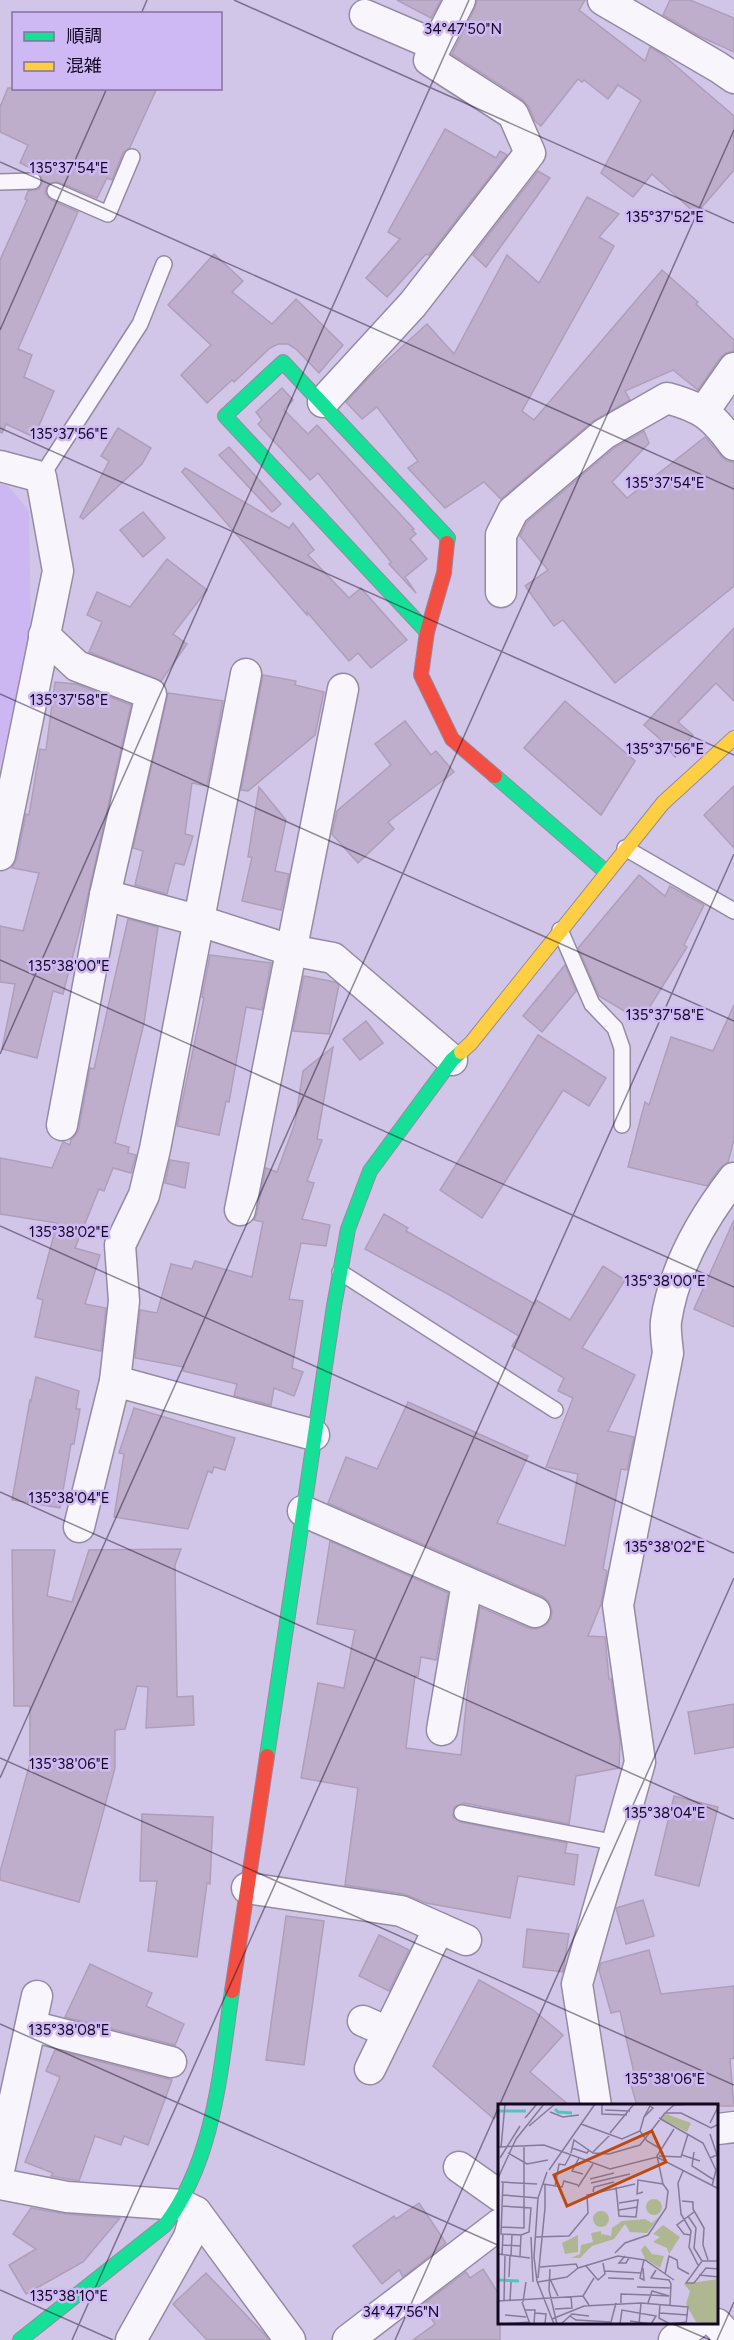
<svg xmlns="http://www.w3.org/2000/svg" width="734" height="2340" font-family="Figtree,'Noto Sans JP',sans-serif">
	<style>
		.built { fill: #ccb7f2 }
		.building { fill: #bfaecb; stroke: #ad9eb9; stroke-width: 1.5 }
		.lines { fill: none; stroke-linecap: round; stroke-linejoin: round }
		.lane-casing { stroke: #958aa6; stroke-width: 18 }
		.street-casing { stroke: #958aa6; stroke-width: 33 }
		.fast-casing { stroke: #958aa6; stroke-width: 16 }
		.slow-casing { stroke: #958aa6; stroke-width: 16 }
		.jam-casing { stroke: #958aa6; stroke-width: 16 }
		.lane { stroke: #f8f6fc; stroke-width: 15 }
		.street { stroke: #f8f6fc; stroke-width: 30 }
		.fast { stroke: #16e098; stroke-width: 14 }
		.slow { stroke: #ffcf43; stroke-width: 14 }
		.jam { stroke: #f24e42; stroke-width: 14 }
		.ticks { fill: none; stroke: #130822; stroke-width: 1.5; stroke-opacity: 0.45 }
		.inset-river { fill: none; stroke: #50c4bf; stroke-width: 3 }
		.inset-road { fill: none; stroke: #867a99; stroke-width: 1.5 }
		.view { fill: #bd4910; fill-opacity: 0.15; stroke: #bd4910; stroke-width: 3 }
		.inset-edge { fill: none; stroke: #130822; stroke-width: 3 }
		.ticks-label { font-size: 15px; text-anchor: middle; fill: #130822; stroke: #cfb9f5; stroke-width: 5; stroke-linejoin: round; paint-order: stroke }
	</style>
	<rect width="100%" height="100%" fill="#d2c6e8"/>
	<polygon class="built" points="0,484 8,486 29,511 31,635 0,766"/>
	<g class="building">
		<polygon points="397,0 441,0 431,18"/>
		<polygon points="477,0 585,0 579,10 645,61 650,47 662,54 734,116 734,170 696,214 652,174 633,197 601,173 641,100 618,85 608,99 584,80 582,82 578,79 541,126 535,121 529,107 522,99 452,54 475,8"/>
		<polygon points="670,0 690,0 734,18 734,52 699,36 663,15"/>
		<polygon points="8,88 157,88 130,147 123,153 112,180 107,178 97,198 58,182 50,183 46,188 45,193 51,200 78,212 18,349 32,355 24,377 54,391 34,437 6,424 2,433 0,432 0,260 27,200 25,199 28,191 39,189 43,181 37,171 20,163 28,145 0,132 0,107"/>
		<polygon points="445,129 496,158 500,151 507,155 429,255 426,254 387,297 366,278 400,239 388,232"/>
		<polygon points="538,171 550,178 486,267 473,255"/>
		<polygon points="587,197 619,214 599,237 614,246 522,411 534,420 662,270 698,302 696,304 734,340 734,351 726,353 720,358 698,390 673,370 625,391 630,400 593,421 501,499 484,482 445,508 408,468 418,461 377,407 362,419 346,402 372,374 427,324 454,354 507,255 539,283"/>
		<polygon points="214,254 243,281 232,292 272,324 296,299 343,345 319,373 296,349 288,344 278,344 270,348 234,382 232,380 207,403 181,375 211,345 168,305"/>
		<polygon points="282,388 293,400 284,410 308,434 317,425 414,529 412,530 416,534 410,539 427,559 405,577 416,593 389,564 391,562 318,473 310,480 258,424 262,420 256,412"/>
		<polygon points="118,428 151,448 142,464 83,519 80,517 109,461 101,456"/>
		<polygon points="644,431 649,443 612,482 627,498 705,437 721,456 727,461 734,462 734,586 615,683 563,620 554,626 525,586 548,570 520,536 527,522 614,448"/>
		<polygon points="229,447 281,504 272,512 219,455"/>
		<polygon points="185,468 289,528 293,523 314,550 308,555 349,598 361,588 407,640 371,668 358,653 349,661 307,612 307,615 182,472"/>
		<polygon points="143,512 165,538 143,557 120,530"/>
		<polygon points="167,559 207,590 173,634 187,644 161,681 89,652 102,622 87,615 97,592 130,607"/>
		<polygon points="734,628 734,701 716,683 678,722 693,735 675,757 661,740 644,725"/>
		<polygon points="263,675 296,681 295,685 324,692 315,735 248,791 241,790"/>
		<polygon points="55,682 76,684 131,705 85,908 63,994 53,991 37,1058 2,1049 15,984 0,982 0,926 23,931 39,873 12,868 17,858 26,814 29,815 40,749 46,750"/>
		<polygon points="168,693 223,701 207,786 192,783 185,834 193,836 184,865 175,863 167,894 135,885 143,851 133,848"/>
		<polygon points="565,701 635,761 601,815 524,748"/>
		<polygon points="405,721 431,755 436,751 454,772 388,822 394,829 358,863 332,834 337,811 391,765 375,744"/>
		<polygon points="734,786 734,848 704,815"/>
		<polygon points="259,787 286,820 275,871 289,874 281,910 242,901 252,857 248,857"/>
		<polygon points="639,875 665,896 670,886 704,905 684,945 687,947 641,1021 599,996 578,948"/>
		<polygon points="128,919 158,927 144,1023 115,1143 129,1147 128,1153 136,1155 131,1173 113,1168 104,1191 99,1189 75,1248 100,1255 85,1304 106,1308 101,1351 35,1337 43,1300 37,1298 57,1223 0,1214 0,1158 52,1168 63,1142 70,1145 71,1139 75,1136 79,1128 90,1068 94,1069"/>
		<polygon points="210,955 271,963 262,1010 246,1007 229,1102 226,1101 219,1135 177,1126 204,998 202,997"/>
		<polygon points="565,965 576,991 542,1032 523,1016"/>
		<polygon points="304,976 335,982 339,985 329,1034 293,1031"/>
		<polygon points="734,1005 734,1140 728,1162 720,1168 707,1186 628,1167 645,1102 649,1105 671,1037 713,1051"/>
		<polygon points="366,1021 383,1043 360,1060 343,1039"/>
		<polygon points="538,1035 606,1078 589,1106 563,1090 482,1218 440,1190"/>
		<polygon points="333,1047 317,1139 322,1140 307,1181 314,1183 302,1219 330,1225 326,1246 301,1243 289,1299 303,1301 292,1368 303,1372 294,1396 274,1388 271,1405 234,1396 237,1384 183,1371 184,1367 135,1358 140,1310 157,1313 171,1264 192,1269 195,1261 252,1277 263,1222 254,1220 257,1213 266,1168 277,1172 295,1123 303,1071"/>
		<polygon points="170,1160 189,1163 185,1188 165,1183"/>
		<polygon points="384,1214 408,1228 406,1231 535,1304 536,1300 570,1320 603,1266 625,1280 582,1348 635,1375 608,1431 634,1437 627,1470 621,1469 603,1569 607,1571 601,1604 588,1636 605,1637 609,1679 611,1679 620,1740 619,1768 576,1776 569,1824 464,1803 454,1807 453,1817 460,1822 567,1843 565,1853 578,1855 574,1885 518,1876 510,1918 426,1903 404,1894 345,1885 358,1788 301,1778 318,1683 344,1688 355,1630 317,1624 330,1541 448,1593 436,1660 421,1657 418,1676 415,1676 406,1748 461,1755 470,1667 480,1607 528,1628 536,1629 546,1625 551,1618 552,1611 549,1602 542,1596 328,1503 346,1457 377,1469 408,1402 528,1456 497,1523 565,1546 578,1474 546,1467 573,1398 558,1391 564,1378 512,1346 519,1336 446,1293 365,1249"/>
		<polygon points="734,1220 734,1327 694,1309"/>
		<polygon points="36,1377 79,1391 76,1409 80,1409 74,1444 71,1444 60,1508 12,1500 30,1400 31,1401"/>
		<polygon points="134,1408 235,1438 225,1470 214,1467 212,1473 208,1471 188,1529 114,1517 124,1454 119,1453"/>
		<polygon points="181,1549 175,1565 177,1697 193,1696 194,1725 146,1728 148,1687 137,1686 125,1729 115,1730 115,1768 79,1902 0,1880 0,1872 30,1763 30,1706 14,1706 12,1550 55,1550 47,1596 72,1602 89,1550"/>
		<polygon points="734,1704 734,1747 695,1754 688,1712"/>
		<polygon points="674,1796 718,1807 699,1886 655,1875"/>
		<polygon points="142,1814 213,1817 210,1884 207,1883 197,1957 148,1951 157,1881 140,1881"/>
		<polygon points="643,1900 654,1936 626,1944 616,1908"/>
		<polygon points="286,1916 324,1921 304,2065 266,2060"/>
		<polygon points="527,1929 569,1934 563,1972 523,1967"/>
		<polygon points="379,1935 409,1950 389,1991 359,1976"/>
		<polygon points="649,1950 661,1994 734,1986 734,2058 730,2059 734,2106 637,2106 628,2074 634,2073 620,2011 611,2013 599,1970 601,1963"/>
		<polygon points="90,1964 152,1993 146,2006 184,2024 175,2045 65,2017"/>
		<polygon points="479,1980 533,2010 563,2035 530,2072 570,2106 500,2106 500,2112 494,2119 433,2066"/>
		<polygon points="55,2050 172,2080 148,2145 124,2136 121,2145 95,2136 79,2181 51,2176 53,2173 25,2162 60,2077 46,2071"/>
		<polygon points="419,2203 446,2243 403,2277 399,2270 382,2284 353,2246 394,2216 396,2219"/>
		<polygon points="31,2208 66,2214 120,2218 83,2262 26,2294 9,2265 36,2249 13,2234"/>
		<polygon points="483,2269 500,2296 500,2340 413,2340 435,2324 422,2305 466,2272 470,2278"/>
		<polygon points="206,2273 266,2336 269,2340 207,2340 173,2304"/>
	</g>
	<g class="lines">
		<defs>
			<g id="lane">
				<polyline points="0,182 33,181"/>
				<polyline points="55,191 108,214 132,157"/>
				<polyline points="41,477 140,324 164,264"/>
				<polyline points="625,848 734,911"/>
				<polyline points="560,930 592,1004 615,1028 622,1048 622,1125"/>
				<polyline points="340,1272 555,1410"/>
				<polyline points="462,1813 617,1843"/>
			</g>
			<g id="street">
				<polyline points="603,0 718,67 734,78"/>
				<polyline points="365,15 435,45"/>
				<polyline points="323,402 413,304 530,153 513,114 429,60 460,0"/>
				<polyline points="704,411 734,368"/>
				<polyline points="0,466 41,477 58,571 0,855"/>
				<path d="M501,592V535L513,511L604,434L667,398C703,408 712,415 734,445"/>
				<polyline points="44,635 77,666 151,694 105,895 62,1125"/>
				<polyline points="105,895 200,921 290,950 333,958 452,1060"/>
				<polyline points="240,1210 343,689"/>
				<polyline points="115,1381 314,1435"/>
				<polyline points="303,1511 535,1612"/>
				<polyline points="79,1527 115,1381 124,1301 120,1245 144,1195 155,1149 246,674"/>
				<polyline points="442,1730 467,1583"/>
				<polyline points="247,1888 401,1911 466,1940"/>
				<polyline points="363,2021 388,2032"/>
				<polyline points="31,2026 171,2062"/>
				<polyline points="370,2069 439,1928"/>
				<path d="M596,2106L577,1984L640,1762L618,1605L668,1353C667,1343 665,1331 666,1321C674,1269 702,1219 734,1178"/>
				<polyline points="718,2129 734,2127"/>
				<polyline points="0,2166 37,1996"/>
				<polyline points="459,2167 500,2196"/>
				<polyline points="0,2184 67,2197 182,2205 196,2212 290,2340"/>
				<polyline points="717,2324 732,2340"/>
				<polyline points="131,2340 189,2237 196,2212"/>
				<polyline points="348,2340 500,2224"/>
				<polyline points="674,2340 695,2324"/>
			</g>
			<g id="fast">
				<polyline points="427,632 225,416 283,362 448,538 447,543"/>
				<polyline points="495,776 606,872"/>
				<polyline points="267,1756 334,1306 348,1229 370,1171 452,1060 461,1052"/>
				<path d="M20,2340L165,2225C215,2158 220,2071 232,1991"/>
			</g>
			<polyline id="slow" points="461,1052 471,1043 663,803 734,738"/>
			<g id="jam">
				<polyline points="447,543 444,573 427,632 421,675 452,739 495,776"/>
				<polyline points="232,1991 267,1756"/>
			</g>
		</defs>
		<use href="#lane" class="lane-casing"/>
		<use href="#street" class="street-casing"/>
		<use href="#fast" class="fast-casing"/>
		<use href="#slow" class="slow-casing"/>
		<use href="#jam" class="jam-casing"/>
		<use href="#lane" class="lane"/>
		<use href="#street" class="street"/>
		<use href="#fast" class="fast"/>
		<use href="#slow" class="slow"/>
		<use href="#jam" class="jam"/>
	</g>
	<path class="ticks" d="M234,0L734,223M141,14L147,0M0,162L734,489M0,330L107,88M0,428L734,755M0,694L734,1021M0,960L734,1287M0,1054L469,0M0,1226L734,1553M0,1492L734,1819M0,1758L734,2085M0,1778L734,130M0,2024L500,2246M0,2290L113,2340M673,2324L710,2340M72,2340L734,854M395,2340L734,1578M717,2340L734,2302"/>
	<g transform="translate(498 2104)">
		<rect width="220" height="220" fill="#d2c6e8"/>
		<path d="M168,10L193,19L189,28L162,14ZM148 103a8 8 0 1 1 16 0a8 8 0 1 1-16 0ZM95 115a8 8 0 1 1 16 0a8 8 0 1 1-16 0ZM162,112L149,129L132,128L127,120L116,135L94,142L82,154H73L82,150L83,141L95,138L93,129L103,127L104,133V130L113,132L114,124L124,117L147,115L154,119ZM165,121L182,133L171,150L169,144L155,138L162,133L155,130ZM80,131V148L67,150L64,139ZM147,141L154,150L166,152L162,164L147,155L143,146ZM220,175V220L198,218L188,200L192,187L186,180Z" fill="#afb792"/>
		<path class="inset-river" d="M57,5L60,8L74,9M0,7H28M0,176L21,177"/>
		<path class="inset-road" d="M104,0V10L129,11M107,6L132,7M52,8L65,13L81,11M168,8L176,1L191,0M27,14L39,0M161,14L205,39L218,66L214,82M212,19L221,1M83,20L124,35L142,27L146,13L155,4L152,2L146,13M31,22L57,0M142,27L149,37L163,45M112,29L136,0M0,43L46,41L112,65L159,53L221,85M3,44L7,0M74,44L89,49L91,46M95,48L113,30M196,48L194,62L216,76M10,49L29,60L50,56M73,49L76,36L95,49L111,50L142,41L167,9H183L213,24L221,20M184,51L202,57M161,52L183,53L190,30M2,54L22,22M81,54L74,67L85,70M212,54L219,51L212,30M51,66L97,0M185,67L180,79L183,110L193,127L191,143L200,161M49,68L40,94L36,153L39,177L56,220M0,74L18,35L46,0M92,75L116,69M3,78L39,80M5,78L3,130L23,131L22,152M93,79L132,70M45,80L64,83L66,77L80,81M165,80L159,52L176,25M47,81V104M57,82L61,60L67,61L73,50M80,83L95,60M118,83L121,112L138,113L140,96L121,99M95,88L96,83L116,78M5,91L40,94M184,97L195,98V105L206,124L205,141L210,156M4,102L33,104L31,128L23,131M121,106L140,103M190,112L198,124L196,144L204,157M3,123L26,124V43M193,131L186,130L179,121L196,108M33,133L35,178M37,133L71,132L90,109L89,91L137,80M4,141L23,142M117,149L127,139L150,131L168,104L170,87L165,80L140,76L139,90L145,88M0,150L32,154M4,151L5,130M13,151L14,131M127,152L121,159H128L131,154M221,157H204L188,179H196L208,164L221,165M88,162L100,176L107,170L105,159M42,163L78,160L80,164L120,152L147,156L176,176M52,165L51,186L59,220M158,166L153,174L171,176L173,180L172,201M107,167L143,169L146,156M143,169L142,174L146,176L145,164M167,170L171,152L179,156L180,164L191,170M201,171L221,173M11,173L12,151M40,174L47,104M110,174L136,175M52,175L60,192M40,178L69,173L80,164M139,183L173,184M151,191L171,192M85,192L96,174M0,197L85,192L91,201M6,197L7,151M12,197L13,178M24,198L32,220M25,198L28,178M123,199V190L151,191M150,199L154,187L171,192M162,200L161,214L172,220M57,205L74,204L73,193M27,206H37L36,220M37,209L48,210L47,220M162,209L190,211M7,211L28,213M72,212L78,216L113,218L118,199M54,215L86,202L143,199L190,203L188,220M132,217L153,220M7,220L31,218M63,220L74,210L91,212M122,220L124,206L158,212L153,220M141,220L143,199M171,220L189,218"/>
		<path class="view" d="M154,27L168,58L69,102L56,71Z"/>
		<rect width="220" height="220" class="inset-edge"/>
	</g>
	<g class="ticks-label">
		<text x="463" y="34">34°47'50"N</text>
		<text x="69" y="173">135°37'54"E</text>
		<text x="665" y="222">135°37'52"E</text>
		<text x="69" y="439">135°37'56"E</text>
		<text x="665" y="488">135°37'54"E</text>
		<text x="69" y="705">135°37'58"E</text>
		<text x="665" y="754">135°37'56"E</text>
		<text x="69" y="971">135°38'00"E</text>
		<text x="665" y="1020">135°37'58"E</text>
		<text x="69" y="1237">135°38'02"E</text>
		<text x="665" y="1286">135°38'00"E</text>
		<text x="69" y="1503">135°38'04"E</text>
		<text x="665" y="1552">135°38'02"E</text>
		<text x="69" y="1769">135°38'06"E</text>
		<text x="665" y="1818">135°38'04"E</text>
		<text x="69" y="2035">135°38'08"E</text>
		<text x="665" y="2084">135°38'06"E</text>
		<text x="69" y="2301">135°38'10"E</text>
		<text x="401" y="2317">34°47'56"N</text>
	</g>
	<rect x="12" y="12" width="210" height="78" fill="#cfb9f5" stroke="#8472a1" stroke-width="1.5"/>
	<rect x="24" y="32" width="30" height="9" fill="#16e098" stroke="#8472a1" stroke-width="1.5"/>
	<text x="66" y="42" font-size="18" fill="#130822">順調</text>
	<rect x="24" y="62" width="30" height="9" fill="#ffcf43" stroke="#8472a1" stroke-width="1.5"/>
	<text x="66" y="72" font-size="18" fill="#130822">混雑</text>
</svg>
